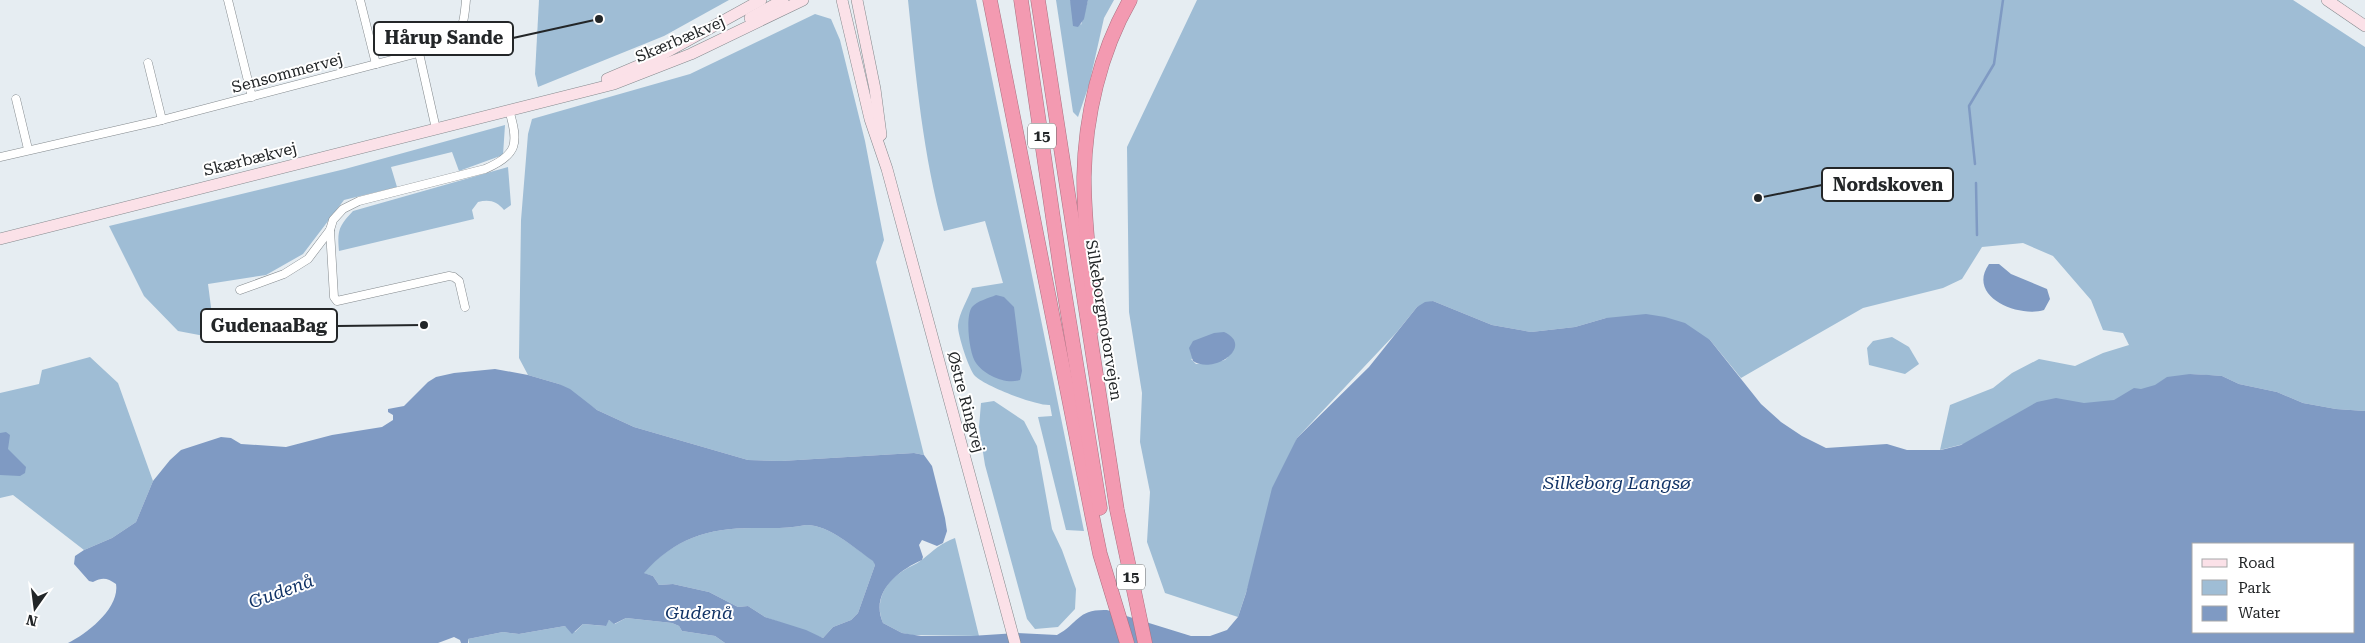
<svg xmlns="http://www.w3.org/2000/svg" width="2365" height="643" font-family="'Roboto Serif',serif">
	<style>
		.green { fill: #9fbdd5; fill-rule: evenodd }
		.water { fill: #7f9ac3; fill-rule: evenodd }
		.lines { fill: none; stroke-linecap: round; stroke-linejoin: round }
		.stream { stroke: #7f9ac3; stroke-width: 2.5 }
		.street-casing { stroke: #83898d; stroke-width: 9 }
		.secondary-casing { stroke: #83898d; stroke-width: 12 }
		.highway-casing { stroke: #aa7181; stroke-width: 15 }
		.street { stroke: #fff; stroke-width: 8 }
		.secondary { stroke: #fbe1e8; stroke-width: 11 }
		.highway { stroke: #f39ab1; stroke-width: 14 }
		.labels { text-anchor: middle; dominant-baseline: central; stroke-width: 4; stroke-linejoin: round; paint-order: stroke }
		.shield { fill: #fff; stroke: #656768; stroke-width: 1 }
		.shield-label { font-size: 15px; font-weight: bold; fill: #232628 }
		.street-label { font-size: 16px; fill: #232628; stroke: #fff }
		.water-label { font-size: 18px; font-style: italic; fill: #123467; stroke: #fff }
		.leader { fill: none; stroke: #232628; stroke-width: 2 }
		.callout-dot { fill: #232628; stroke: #fff; stroke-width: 2 }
		.callout { fill: #fff; stroke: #232628; stroke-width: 2 }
		.callout-label { font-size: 18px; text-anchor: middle; font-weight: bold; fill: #232628 }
	</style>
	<rect width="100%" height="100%" fill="#e6edf2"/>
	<g class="green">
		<polygon points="539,0 729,0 664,36 538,87 535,74"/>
		<path d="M908,0H976L1084,531L1066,530L1038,417L1052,416L1050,405C1036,406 985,386 975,376C969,370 957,333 958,325C959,313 968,299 972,288L1003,283L985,221L944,231C923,156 916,78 908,0Z"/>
		<polygon points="1056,0 1070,0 1081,25 1088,0 1114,0 1104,18 1089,85 1078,117 1073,112"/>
		<path d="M1197,0H2293L2365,47V411L2336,409L2303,403L2277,392L2239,384L2222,376L2190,374L2166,393L1940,450L1950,405L1993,388L2012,373L2039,359L2075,366L2103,353L2129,345L2123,333L2103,330L2091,300L2053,256L2023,243L1982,247L1962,279L1943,288L1863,308L1741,378L1710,340L1606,318L1575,327L1531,332L1492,325L1433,301L1417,307L1396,333L1297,438L1238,617L1165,593L1147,542L1150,492L1140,442L1142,393L1129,312L1127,147ZM1233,351L1225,360L1196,364L1191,359Z"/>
		<polygon points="815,14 831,19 840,40 865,141 884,240 876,262 924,455 914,453 781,461 748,460 634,427 597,410 559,384 528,375 519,358 521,220 528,134 532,119 690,74"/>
		<polygon points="505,125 503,155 459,171 452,152 391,167 397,187 344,200 303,254 266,275 208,284 215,338 178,331 144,296 109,226 345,169"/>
		<path d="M508,167L511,205L504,210C497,201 489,199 478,202L472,210L474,219L339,251C337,230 339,226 353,211Z"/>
		<polygon points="1892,337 1909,347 1919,364 1905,374 1869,365 1867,348 1873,341"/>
		<polygon points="90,357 118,383 153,481 136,522 112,538 84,550 13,495 0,498 0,393 39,384 42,370"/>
		<polygon points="994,401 1024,421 1037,446 1052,529 1062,550 1076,589 1075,609 1058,627 1035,629 1027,619 985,465 979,427 981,403"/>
		<path d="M806,525C830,525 854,548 874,561L875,565L858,613L851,620L833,627L823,638L765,617L748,606L738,607L709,592L673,584L659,585L653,576L643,573C674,539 708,528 753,528C771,528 788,529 806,525Z"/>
		<path d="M955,538L979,636L912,635L902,633L883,623C875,603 883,585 900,573C907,567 916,565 923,559C934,550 941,543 955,538Z"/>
		<polygon points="626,618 672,623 679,626 682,631 715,636 725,643 469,643 468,639 503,632 519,634 565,626 575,632 583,624 605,626 609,620 615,624"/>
	</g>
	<g class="water">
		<polygon points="1070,0 1088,0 1084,19 1078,27 1073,26"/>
		<path d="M1989,264H1999L2011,274L2047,289L2050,299L2044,310C2019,318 1966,297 1989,264Z"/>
		<path d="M996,295L1004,297L1014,307L1022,371L1020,380C1006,385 984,375 976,363C969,354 965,316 972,307C977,301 989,298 996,295Z"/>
		<path d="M1433,301L1492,325L1531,332L1575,327L1606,318L1646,314L1665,317L1685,323L1710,340L1761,404L1781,422L1802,436L1826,448L1887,444L1907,450H1941L1961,445L2037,402L2056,398L2084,403L2114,400L2134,388L2141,389L2155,385L2167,377L2190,374L2209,375L2222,376L2239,384L2277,392L2303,403L2336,409L2365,411V643H725L715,636L682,631L679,626L672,623L626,618L614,624L609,620L606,626L583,624L572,634L565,626L519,634L503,632L468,639V643H461L460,640L454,637L438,643H68C87,634 120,608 116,584C107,578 103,577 93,582L89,581L74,564L75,556L84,550L112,538L136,522L153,481L170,460L181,450L221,437L231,438L241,444L286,447L332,435L382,427L393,420V415L388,412V409L404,406L428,382L436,377L454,373L495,369L528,375L559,384L570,389L597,410L634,427L748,460L781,461L914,453L924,455L932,466L945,518L947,531L943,543L937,546L922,540L919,545L923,557L922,560C897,571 870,593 883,623L902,633L921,636H971L1017,633L1057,635C1079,623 1077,609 1107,610L1191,636H1210L1227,630L1238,617L1246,593L1272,488L1297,438L1369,367L1417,307L1425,302ZM806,525C830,525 854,548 873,561L875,565L858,613L851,620L833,627L823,638L806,630L765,617L748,606L738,607L709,592L673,584L659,585L653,576L644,573C674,539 708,528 753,528C771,528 788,529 806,525ZM2194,544H2354V632H2194Z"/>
		<path d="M1224,332C1255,346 1214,375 1193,361L1189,348L1193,341L1214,333Z"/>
		<polygon points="6,432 10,435 8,449 26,467 25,473 20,476 0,475 0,433"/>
	</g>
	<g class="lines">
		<g class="stream">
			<polyline points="1975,164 1969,106 1994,64 2003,0"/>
			<polyline points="1976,183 1977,235"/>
		</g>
		<defs>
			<g id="street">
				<polyline points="228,0 252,97"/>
				<polyline points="360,0 376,64"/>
				<polyline points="419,53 436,129"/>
				<polyline points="148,63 162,120"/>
				<polyline points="16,99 28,149"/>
				<path d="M0,157L162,120L445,46C464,32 464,22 466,0"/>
				<polyline points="330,230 334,297 337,301 449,276 454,277 459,281 465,307"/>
				<path d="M240,290L284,274L308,259L330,230L333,220L343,209L359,201L485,169C518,155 519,143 509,110"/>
			</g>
			<g id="secondary">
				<polyline points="842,0 870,119 887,169 1015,643"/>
				<polyline points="857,0 875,89 881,135"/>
				<polyline points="2327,0 2365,26"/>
				<polyline points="750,18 783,0"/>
				<polyline points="607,79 654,59 761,0"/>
				<polyline points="0,239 614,84 691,54 803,0"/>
			</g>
			<g id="highway">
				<polyline points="990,0 1092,515 1100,554 1127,643"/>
				<polyline points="1021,0 1061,272 1100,508"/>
				<polyline points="1038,0 1117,510 1145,643"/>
				<path d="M1096,326C1091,276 1084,226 1084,177C1085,117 1100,52 1130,0"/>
			</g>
		</defs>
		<use href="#street" class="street-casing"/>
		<use href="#secondary" class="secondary-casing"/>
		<use href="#highway" class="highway-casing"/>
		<use href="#street" class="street"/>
		<use href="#secondary" class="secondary"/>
		<use href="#highway" class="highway"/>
	</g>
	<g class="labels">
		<g class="shield">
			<rect x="1028" y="123.5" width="28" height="25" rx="4"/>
			<rect x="1117" y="564.5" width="28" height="25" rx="4"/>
		</g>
		<g class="shield-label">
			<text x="1042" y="136">15</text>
			<text x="1131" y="577">15</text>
		</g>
		<g class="street-label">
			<text transform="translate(680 39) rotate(-23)">Skærbækvej</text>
			<text transform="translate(287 73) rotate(-15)">Sensommervej</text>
			<text transform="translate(250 159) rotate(-14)">Skærbækvej</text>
			<text transform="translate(1104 320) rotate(81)">Silkeborgmotorvejen</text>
			<text transform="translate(966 402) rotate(75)">Østre Ringvej</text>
		</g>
		<g class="water-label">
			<text x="1617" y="482">Silkeborg Langsø</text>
			<text transform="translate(281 591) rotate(-20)">Gudenå</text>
			<text x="699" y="612">Gudenå</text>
		</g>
	</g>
	<path class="leader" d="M599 19L513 38M1758 198L1822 185M424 325L337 326"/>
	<g class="callout-dot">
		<circle cx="599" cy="19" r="5"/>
		<circle cx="1758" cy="198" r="5"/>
		<circle cx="424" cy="325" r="5"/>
	</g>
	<g class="callout">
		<rect x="374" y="22" width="139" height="33" rx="5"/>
		<rect x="1822" y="168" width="131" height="33" rx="5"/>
		<rect x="201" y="309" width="136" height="33" rx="5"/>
	</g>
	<g class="callout-label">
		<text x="444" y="44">Hårup Sande</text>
		<text x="1888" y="191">Nordskoven</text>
		<text x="269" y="332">GudenaaBag</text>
	</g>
	<rect x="2192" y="543" width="162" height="90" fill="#ffffff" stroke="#a7a8a9"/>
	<rect x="2202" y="559" width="25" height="8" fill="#fbe1e8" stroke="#a7a8a9"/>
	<text x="2238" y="568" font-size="15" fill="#232628">Road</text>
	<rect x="2202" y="580" width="25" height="15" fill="#9fbdd5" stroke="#a7a8a9"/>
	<text x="2238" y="593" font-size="15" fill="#232628">Park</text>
	<rect x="2202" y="606" width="25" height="15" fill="#7f9ac3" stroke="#a7a8a9"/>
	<text x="2238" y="618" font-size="15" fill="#232628">Water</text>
	<g transform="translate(35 608) rotate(194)" stroke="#ffffff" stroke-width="4" paint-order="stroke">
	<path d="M0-4L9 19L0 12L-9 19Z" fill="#232628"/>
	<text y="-8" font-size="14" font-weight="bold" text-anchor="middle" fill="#232628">N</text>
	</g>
</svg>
